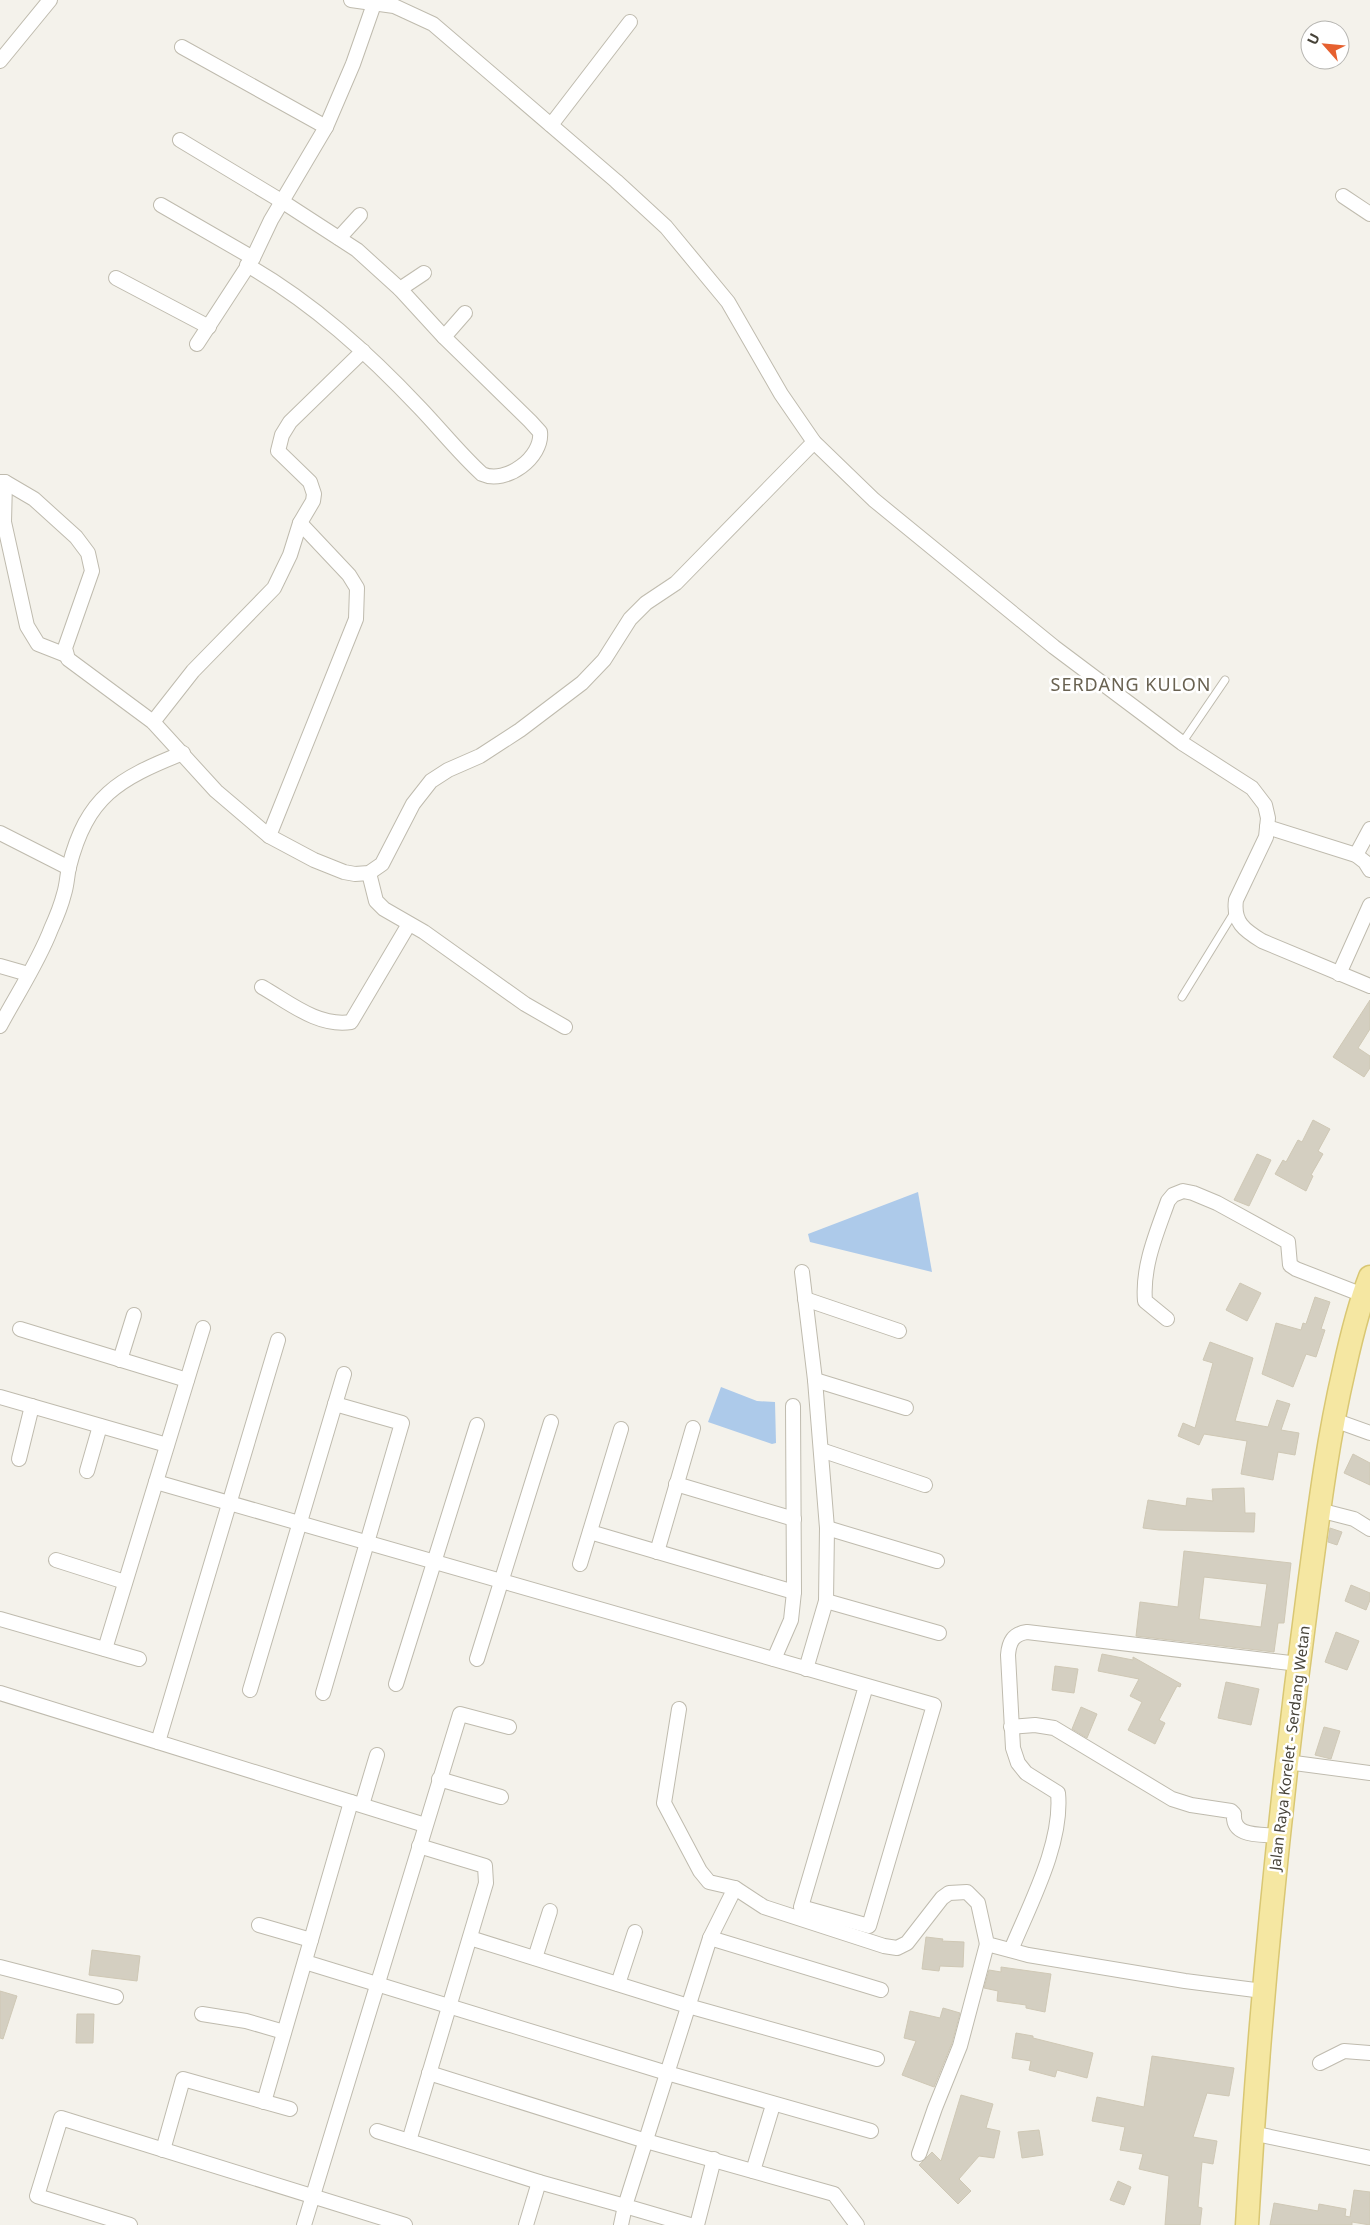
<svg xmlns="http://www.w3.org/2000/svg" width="1370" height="2225" font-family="'Noto Sans',sans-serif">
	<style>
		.water { fill: #adcaea }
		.building { fill: #d4cfc1; stroke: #cfc8b5; fill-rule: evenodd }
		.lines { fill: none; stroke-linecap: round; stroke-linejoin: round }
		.service-casing { stroke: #bfbbae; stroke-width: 9 }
		.minor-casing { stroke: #bfbbae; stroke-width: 16 }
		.primary-casing { stroke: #d9c773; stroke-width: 25 }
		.service { stroke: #fff; stroke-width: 7 }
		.minor { stroke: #fff; stroke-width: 14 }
		.primary { stroke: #f5e7a2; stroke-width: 22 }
		.labels { text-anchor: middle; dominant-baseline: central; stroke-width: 5; stroke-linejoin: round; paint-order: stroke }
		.street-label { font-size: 15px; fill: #474339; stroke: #fff }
		.quarter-label { font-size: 18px; letter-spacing: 1px; fill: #696251; stroke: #fff }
	</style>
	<rect width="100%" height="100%" fill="#f4f2eb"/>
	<g class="water">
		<polygon points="918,1192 932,1272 810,1242 808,1234"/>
		<polygon points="721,1387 757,1401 775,1402 776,1443 772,1444 708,1422"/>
	</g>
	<g class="building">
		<polygon points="1370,1000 1370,1029 1358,1048 1370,1056 1370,1068 1364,1077 1333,1057"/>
		<polygon points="1313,1120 1330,1129 1318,1151 1323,1154 1311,1175 1313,1176 1306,1191 1275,1174 1283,1160 1286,1162 1298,1140 1302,1142"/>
		<polygon points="1257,1154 1271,1160 1249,1206 1234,1200"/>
		<polygon points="1240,1283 1261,1293 1247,1321 1226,1310"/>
		<polygon points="1315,1297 1330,1302 1321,1329 1325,1330 1316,1357 1306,1354 1293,1387 1262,1374 1276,1323 1301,1330 1303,1323 1306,1324"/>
		<polygon points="1210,1342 1253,1358 1235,1421 1268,1427 1277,1400 1290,1404 1281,1430 1299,1433 1295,1455 1278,1452 1273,1480 1241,1474 1247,1441 1204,1434 1199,1445 1178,1436 1183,1423 1195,1428 1213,1363 1203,1360"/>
		<polygon points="1353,1454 1370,1463 1370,1485 1344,1473"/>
		<polygon points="1244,1488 1245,1513 1255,1513 1254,1532 1159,1530 1143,1528 1148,1500 1186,1506 1187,1498 1213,1501 1212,1489"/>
		<polygon points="1330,1528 1342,1532 1337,1545 1328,1542"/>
		<path d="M1184,1551L1291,1563L1284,1623H1278L1274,1652L1136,1636L1140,1602L1178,1607ZM1204,1577L1267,1584L1261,1627L1199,1619Z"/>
		<polygon points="1351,1585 1370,1593 1370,1600 1366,1610 1345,1601"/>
		<polygon points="1336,1632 1359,1641 1347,1670 1325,1662"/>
		<polygon points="1102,1654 1133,1660 1133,1657 1181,1684 1180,1687 1177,1686 1159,1720 1165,1723 1155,1744 1128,1730 1142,1702 1130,1696 1139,1679 1098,1671"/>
		<polygon points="1055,1666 1078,1669 1074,1693 1052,1690"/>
		<polygon points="1226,1682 1259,1689 1251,1725 1218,1718"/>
		<polygon points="1081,1707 1097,1714 1087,1738 1072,1729"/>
		<polygon points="1324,1727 1340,1731 1331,1759 1315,1755"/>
		<polygon points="926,1937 943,1939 942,1941 964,1942 963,1967 940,1966 939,1971 922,1969"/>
		<polygon points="92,1950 140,1956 137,1981 89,1975"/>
		<polygon points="1001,1967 1051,1974 1045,2012 1026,2008 1026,2005 997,2001 998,1991 984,1988 989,1970 1001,1972"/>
		<polygon points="0,1991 17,1996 3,2039 0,2038"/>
		<polygon points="943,2008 960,2013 952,2043 934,2087 902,2075 916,2041 904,2038 910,2011 940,2018"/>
		<polygon points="77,2014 94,2014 93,2043 76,2043"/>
		<polygon points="1016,2033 1033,2036 1033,2038 1093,2053 1087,2078 1057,2070 1055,2077 1029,2070 1031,2061 1012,2058"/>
		<polygon points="1152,2056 1234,2068 1229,2096 1207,2093 1193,2137 1217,2141 1213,2164 1202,2162 1198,2207 1202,2208 1200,2225 1165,2225 1169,2176 1139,2169 1143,2154 1120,2150 1125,2127 1092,2121 1097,2097 1144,2107"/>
		<polygon points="961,2095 993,2104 986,2128 1000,2131 994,2158 979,2156 959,2179 971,2191 958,2204 919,2165 932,2152 941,2161"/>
		<polygon points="1039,2130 1043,2155 1022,2158 1018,2132"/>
		<polygon points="1118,2181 1131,2187 1124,2205 1110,2200"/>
		<polygon points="1354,2190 1370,2192 1370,2225 1352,2222 1352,2225 1270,2225 1274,2203 1318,2211 1319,2204 1346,2209 1345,2216 1350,2217"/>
	</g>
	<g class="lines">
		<defs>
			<g id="service">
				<polyline points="1182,743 1225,680"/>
				<polyline points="1182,997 1235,911"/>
			</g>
			<g id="minor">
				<path d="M351,0L394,6L433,24L616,181L666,227L728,302L781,394L814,442L874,500L1054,647L1182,743L1252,788L1265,805L1268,818L1266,837L1236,900C1233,922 1244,930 1262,941L1370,986"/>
				<polyline points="182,47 326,127"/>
				<polyline points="0,61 50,0"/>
				<polyline points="551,125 630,22"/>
				<path d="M180,140L283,202L357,250L400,289L444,337L530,421L540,432C543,457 506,485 482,474C460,454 441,430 420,408C368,353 313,303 247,265"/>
				<polyline points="1343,196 1370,214"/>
				<polyline points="161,205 253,258"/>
				<polyline points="339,238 360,215"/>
				<polyline points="116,278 209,327"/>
				<polyline points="400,289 424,273"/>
				<polyline points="444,337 465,313"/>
				<polyline points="197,344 253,258 271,220 326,127 353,64 374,4"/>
				<polyline points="0,482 5,482 34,499 76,537 88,553 92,571 65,648 68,659 153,722 216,791 269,836 314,860 344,872 355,874 369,873 382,864 413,804 431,781 448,770 480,756 520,730 582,683 604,660 630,619 646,603 676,583 814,442"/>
				<polyline points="5,482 4,522 27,626 38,644 66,655"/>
				<polyline points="153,722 193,671 274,588 290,555 300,523 313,501 314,494 310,482 278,451 282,435 290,422 363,351"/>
				<polyline points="1267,827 1356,855 1365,862 1370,870"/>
				<polyline points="0,833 69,868"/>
				<polyline points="269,836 356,619 357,588 349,575 300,523"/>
				<polyline points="1356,855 1370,829"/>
				<polyline points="369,873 376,901 384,909 424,932 525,1004 565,1027"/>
				<polyline points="0,966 28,974"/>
				<polyline points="1339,974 1370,905"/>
				<path d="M262,987C290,1003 318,1027 351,1022L409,924"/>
				<path d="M0,1026C17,994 38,963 51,929C56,918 61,906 64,894C67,885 67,876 69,867C87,796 118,779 183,753"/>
				<polyline points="802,1272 815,1380 827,1528 826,1601 806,1669"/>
				<polyline points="805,1299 899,1331"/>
				<path d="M1167,1319L1145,1301C1142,1266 1157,1232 1168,1201L1173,1195L1183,1191L1193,1193L1217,1203L1288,1242L1290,1265L1296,1269L1363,1295"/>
				<polyline points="20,1329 187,1380"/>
				<polyline points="120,1360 134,1315"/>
				<polyline points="815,1380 906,1408"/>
				<polyline points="0,1397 167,1445"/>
				<polyline points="1334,1420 1370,1433"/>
				<polyline points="821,1450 925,1485"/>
				<polyline points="19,1459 32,1406"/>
				<polyline points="87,1471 100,1426"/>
				<polyline points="156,1482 934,1705 869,1926 801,1907 866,1686"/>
				<polyline points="676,1484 794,1519"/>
				<polyline points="1319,1510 1354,1519 1370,1529"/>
				<polyline points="827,1528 937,1561"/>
				<polyline points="590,1532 794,1592"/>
				<polyline points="657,1552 693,1428"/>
				<polyline points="56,1560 125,1582"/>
				<polyline points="580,1564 621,1429"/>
				<polyline points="826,1601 939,1633"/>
				<polyline points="0,1619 139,1659"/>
				<polyline points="105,1649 203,1328"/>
				<polyline points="477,1659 551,1422"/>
				<polyline points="774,1659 791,1620 794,1592 793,1406"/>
				<polyline points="396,1684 477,1425"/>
				<polyline points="250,1690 344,1374"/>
				<polyline points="0,1693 425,1825"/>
				<polyline points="323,1693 402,1423 335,1404"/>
				<polyline points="679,1709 664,1803 700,1871 709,1882 735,1888 764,1907 884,1946 897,1948 907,1943 942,1898 949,1893 967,1892 978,1903 987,1944 1028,1955 1185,1981 1263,1991"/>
				<path d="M1011,1727L1035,1725L1054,1728L1172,1799L1191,1805L1231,1811L1234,1814C1232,1838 1261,1834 1278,1836"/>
				<polyline points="158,1742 278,1340"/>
				<polyline points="1287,1762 1370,1773"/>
				<polyline points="439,1779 501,1797"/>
				<polyline points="362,1805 377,1755"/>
				<polyline points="259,1925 311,1940"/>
				<polyline points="470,1938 688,2006 877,2059"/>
				<polyline points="710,1938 881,1990"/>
				<path d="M1011,1950C1030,1904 1063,1843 1058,1793L1026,1773L1018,1763L1013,1748L1008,1655C1009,1642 1013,1634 1027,1632L1299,1664"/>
				<polyline points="535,1958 550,1911"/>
				<polyline points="305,1962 667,2073 871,2131"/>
				<polyline points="0,1967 116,1997"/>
				<polyline points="618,1984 635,1932"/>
				<polyline points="202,2014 246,2021 284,2032"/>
				<polyline points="1320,2063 1344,2051 1370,2053"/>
				<polyline points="429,2073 646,2141 834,2194 857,2225"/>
				<polyline points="264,2102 351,1802"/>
				<polyline points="377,2131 539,2182 625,2206 621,2225"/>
				<polyline points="1252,2133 1370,2158"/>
				<polyline points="409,2141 486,1883 485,1866 419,1846"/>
				<polyline points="163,2150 183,2079 290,2109"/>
				<polyline points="919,2154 935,2108 960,2046 987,1944"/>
				<polyline points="753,2171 773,2105"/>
				<polyline points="130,2225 37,2196 61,2118 405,2225"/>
				<polyline points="304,2225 460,1714 509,1727"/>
				<polyline points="526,2225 539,2182"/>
				<polyline points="690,2225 625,2206 710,1938 735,1888"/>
				<polyline points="697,2225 714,2159"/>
			</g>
			<path id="primary" d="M1247,2225C1259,2013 1280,1803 1308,1593C1318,1518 1327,1443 1344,1370C1351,1338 1358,1308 1370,1277"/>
		</defs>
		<use href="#service" class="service-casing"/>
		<use href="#minor" class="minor-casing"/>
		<use href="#primary" class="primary-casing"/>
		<use href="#service" class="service"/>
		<use href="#minor" class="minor"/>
		<use href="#primary" class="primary"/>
	</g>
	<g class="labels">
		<g class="street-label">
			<text transform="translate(1289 1748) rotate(-83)">Jalan Raya Korelet - Serdang Wetan</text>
		</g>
		<g class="quarter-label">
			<text x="1131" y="684">SERDANG KULON</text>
		</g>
	</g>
	<g transform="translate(1325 45) rotate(297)"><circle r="24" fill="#ffffff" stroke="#b5b4b0"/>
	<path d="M0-4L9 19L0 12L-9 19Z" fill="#e6602f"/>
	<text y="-8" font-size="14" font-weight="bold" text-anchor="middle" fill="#474339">U</text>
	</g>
</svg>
